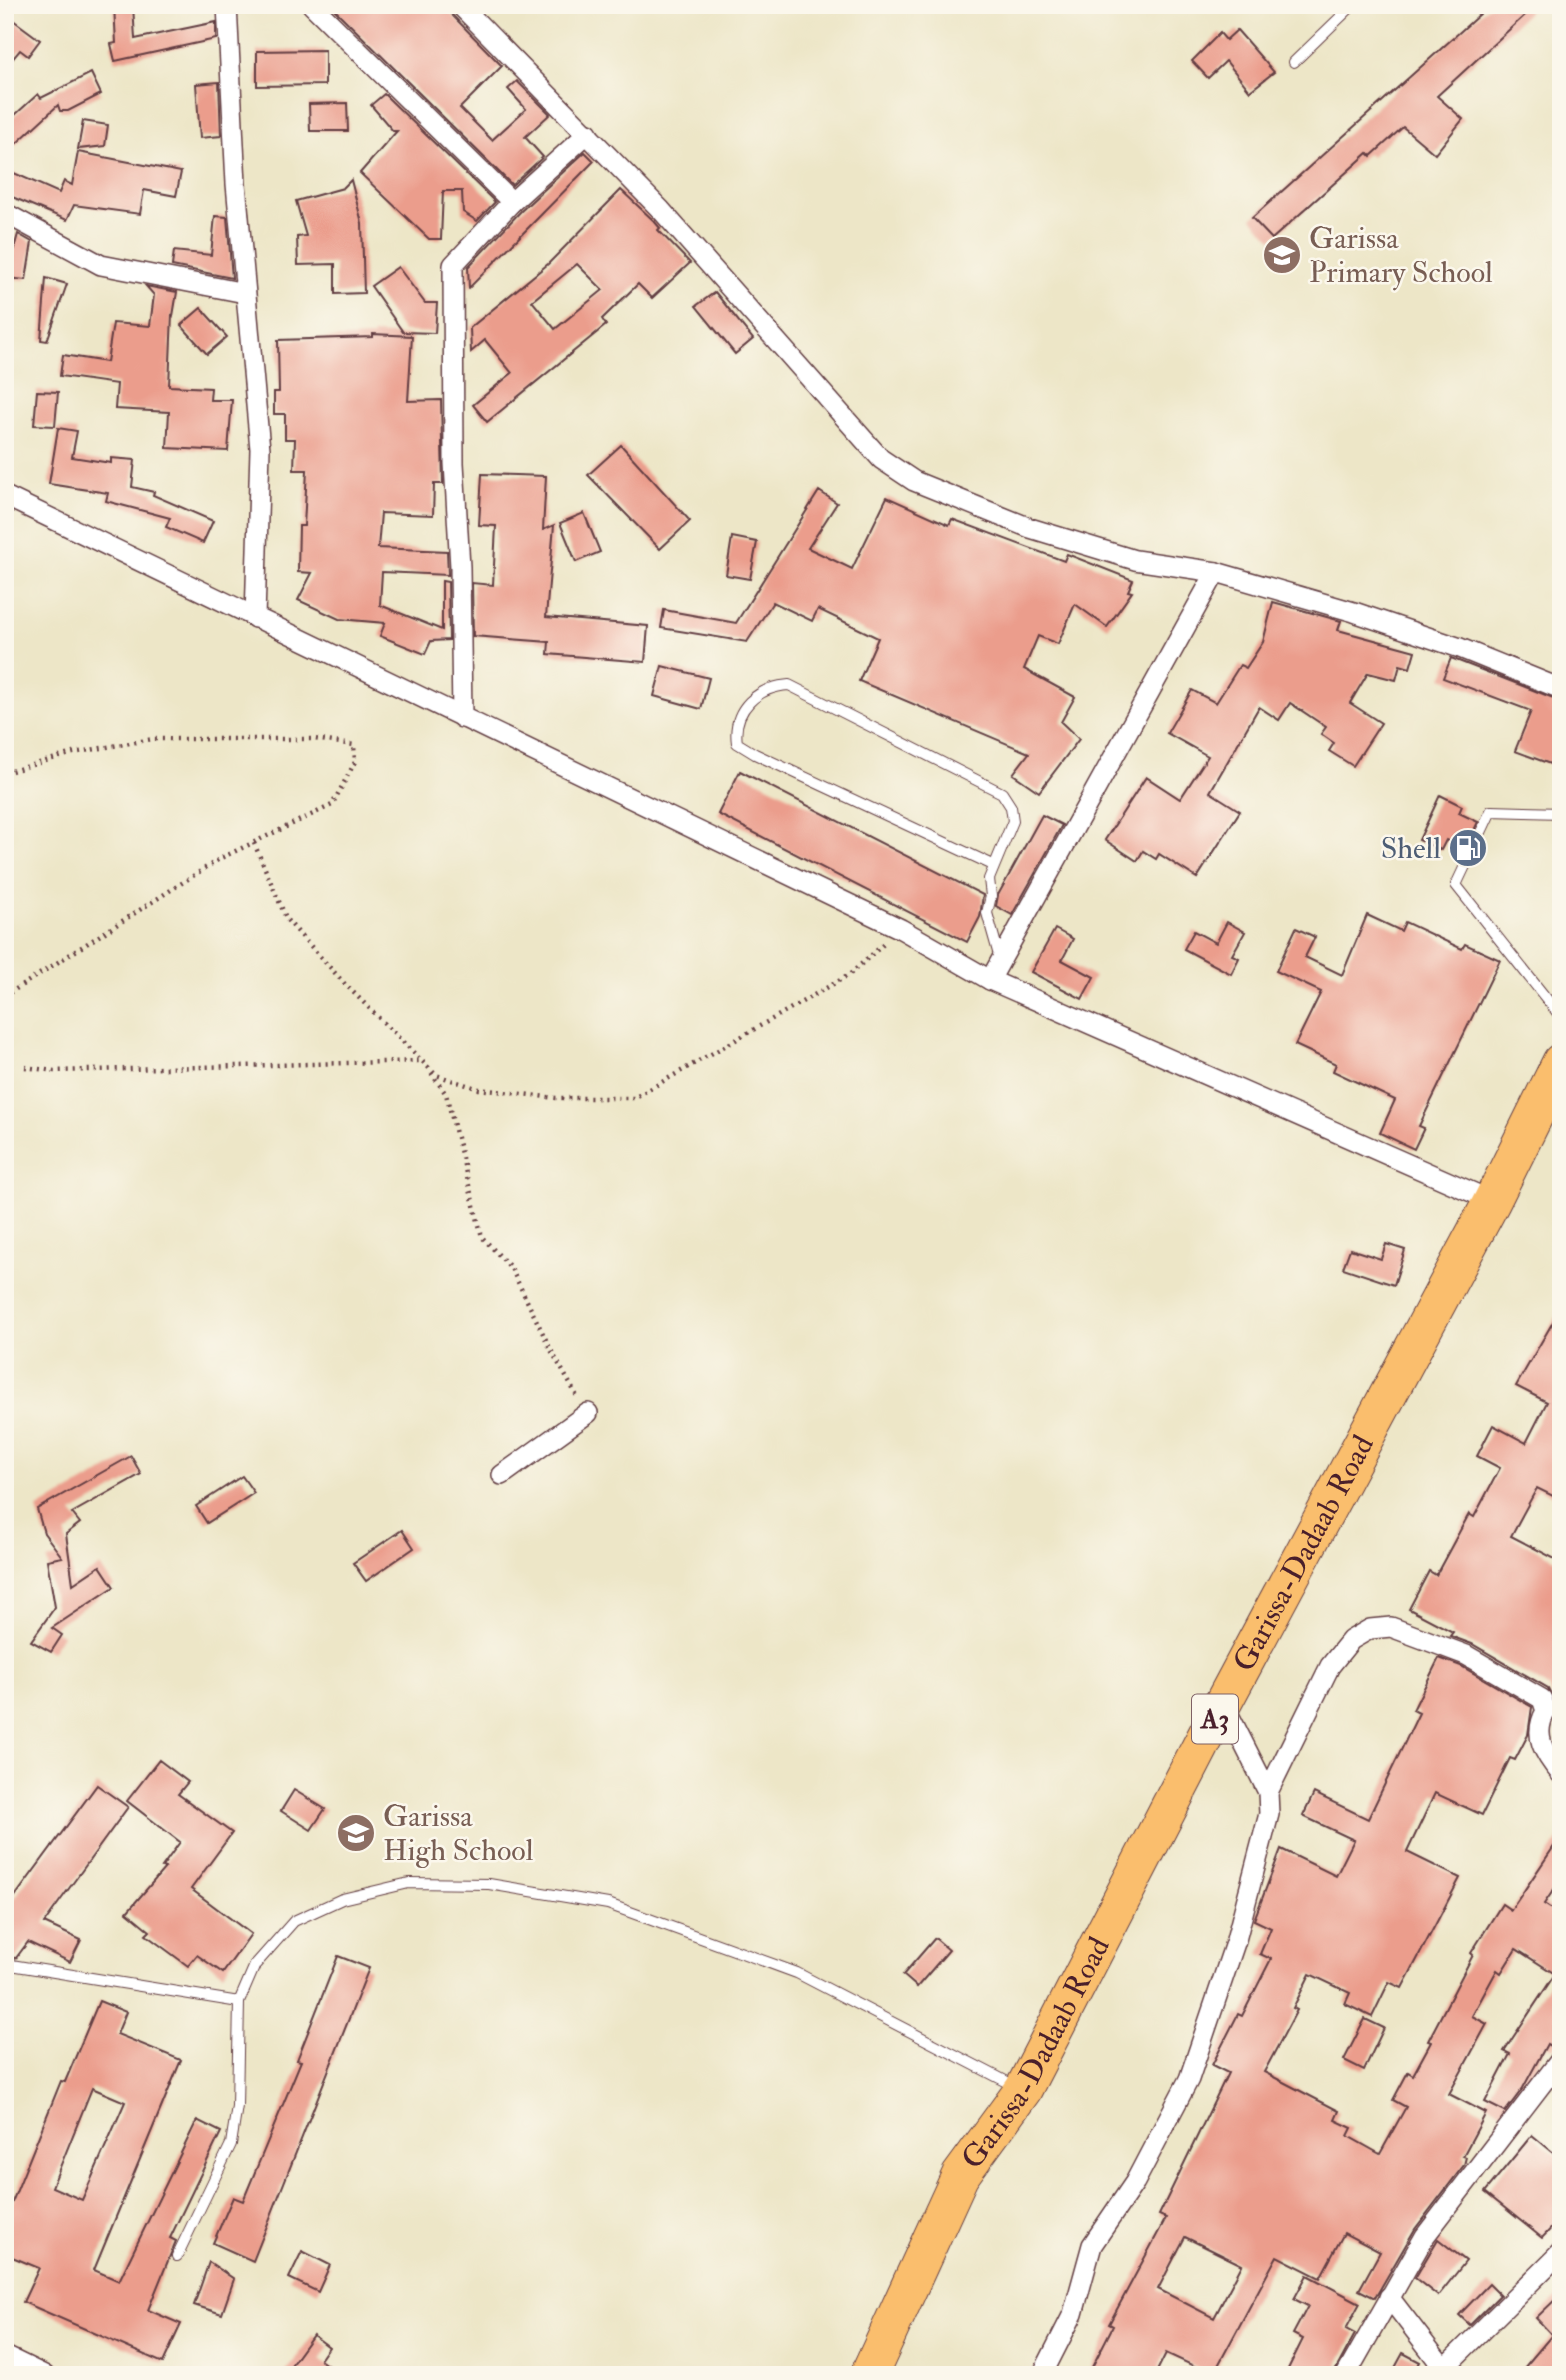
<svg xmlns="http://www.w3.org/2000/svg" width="1566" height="2380" font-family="'IM FELL Double Pica',serif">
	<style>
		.building { fill: #eb9d8c; fill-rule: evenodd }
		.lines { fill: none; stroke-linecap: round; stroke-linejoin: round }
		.lane-casing { stroke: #623d42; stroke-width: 12 }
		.street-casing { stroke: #623d42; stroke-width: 22 }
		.highway-casing { stroke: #623d42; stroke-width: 39 }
		.path { stroke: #623d42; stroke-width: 4.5; stroke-dasharray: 2 5; stroke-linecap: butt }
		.lane { stroke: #fff; stroke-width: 10 }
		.street { stroke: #fff; stroke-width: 19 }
		.highway { stroke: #fabe6d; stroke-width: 37 }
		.labels { text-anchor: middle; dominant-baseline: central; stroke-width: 5; stroke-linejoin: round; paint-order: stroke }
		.shield { fill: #fbf7ec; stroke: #7f6065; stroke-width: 2 }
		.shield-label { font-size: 28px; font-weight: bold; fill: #4a1f2b }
		.education-label { font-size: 30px; fill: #785e54; stroke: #fbf7ec; text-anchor: start }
		.service-label { font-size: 30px; fill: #4e5e75; stroke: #fbf7ec; text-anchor: end }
		.street-label { font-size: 30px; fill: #4a1f2b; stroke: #fbf7ec }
	</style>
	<rect width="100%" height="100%" fill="#fbf7ec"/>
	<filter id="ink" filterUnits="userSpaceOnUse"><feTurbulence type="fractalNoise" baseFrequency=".0143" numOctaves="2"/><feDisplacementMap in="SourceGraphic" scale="14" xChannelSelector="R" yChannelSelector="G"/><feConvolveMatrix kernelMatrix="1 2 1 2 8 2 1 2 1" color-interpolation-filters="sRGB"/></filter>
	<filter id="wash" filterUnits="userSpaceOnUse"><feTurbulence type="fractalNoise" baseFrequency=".00686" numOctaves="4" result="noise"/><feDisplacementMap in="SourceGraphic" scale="28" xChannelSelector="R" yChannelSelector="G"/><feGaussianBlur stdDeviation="1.57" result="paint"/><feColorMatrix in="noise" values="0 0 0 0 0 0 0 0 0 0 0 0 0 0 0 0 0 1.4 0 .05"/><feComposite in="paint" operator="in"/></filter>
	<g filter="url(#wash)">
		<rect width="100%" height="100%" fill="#ede6c7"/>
		<g id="blocks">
			<g class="building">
				<polygon points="114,5 133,5 135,39 216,22 216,39 115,61 111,44 116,43"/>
				<polygon points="330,5 448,5 451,14 502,66 460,108 492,140 526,109 508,89 517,81 550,114 525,137 543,157 512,185"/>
				<polygon points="1490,5 1536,5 1437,96 1463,119 1435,154 1403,127 1371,156 1368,153 1272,239 1252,218"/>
				<polygon points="13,20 40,40 28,56 20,50 5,68 5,31"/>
				<polygon points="1237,30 1274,72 1250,91 1226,61 1208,78 1192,61 1220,33 1226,40"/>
				<polygon points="325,50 325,85 257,86 257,51"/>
				<polygon points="91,73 101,94 68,111 60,111 58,105 5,154 5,124 38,94 41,98"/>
				<polygon points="219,82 221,136 200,138 196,84"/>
				<polygon points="384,94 495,202 477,221 463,212 462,191 443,191 441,239 429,239 360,173 397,131 393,131 371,105"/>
				<polygon points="347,103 348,131 310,131 309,104"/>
				<polygon points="83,121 108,125 105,146 78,149"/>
				<polygon points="78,152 181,172 176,196 144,190 140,214 74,205 67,220 5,194 5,169 59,193 64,181 72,185"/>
				<polygon points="585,152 594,161 469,288 468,267 521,211"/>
				<polygon points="351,180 362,223 364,293 335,294 335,264 298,265 297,237 306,236 296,201 343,188"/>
				<path d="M621,190L654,221L660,228L658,230L690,263L652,298L638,284L602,319L606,325L487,422L473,405L512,373L485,340L471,352L470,328L548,264ZM577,264L603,290L555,329L532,301Z"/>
				<polygon points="215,216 227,217 232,278 172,266 174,251 211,255"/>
				<polygon points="18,234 32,242 26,280 6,278"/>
				<polygon points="398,267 425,303 437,303 435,333 403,332 371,286"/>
				<polygon points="46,278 67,284 47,341 41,340"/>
				<polygon points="146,286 177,292 173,316 172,314 169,386 211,388 210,400 232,400 228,451 167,448 169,412 115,409 117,384 60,376 63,355 107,362 113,323 150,326 154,295"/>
				<polygon points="715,292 753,339 735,354 696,306"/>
				<polygon points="201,308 227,337 207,354 181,325"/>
				<polygon points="373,334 412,336 408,401 441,400 443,484 434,484 433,515 381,513 378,548 447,551 448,575 382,572 380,605 442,630 442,581 448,582 449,640 431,641 425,654 380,636 385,623 339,619 298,600 312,573 298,572 299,526 304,526 307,470 294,470 295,439 285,439 285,414 274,414 274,392 279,392 278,340 373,337"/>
				<polygon points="37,391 58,392 55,426 34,425"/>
				<polygon points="58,428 77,431 72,457 111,463 111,458 135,460 132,487 154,492 153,495 213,521 203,543 166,527 170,518 106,501 108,493 49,484"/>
				<polygon points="621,445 690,521 660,549 588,475"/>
				<polygon points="482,474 546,476 543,530 554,525 546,617 648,626 645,662 548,654 549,642 473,636 472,583 493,585 496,526 479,525"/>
				<polygon points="819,491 837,503 808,548 852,569 887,497 949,525 952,519 1064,561 1067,554 1133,580 1128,591 1132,592 1107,627 1075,604 1058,644 1038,636 1024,669 1075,697 1061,722 1079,739 1039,792 1013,774 1029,753 859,681 878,638 818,609 812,621 773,602 747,642 661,628 664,610 736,623"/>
				<polygon points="584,513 600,552 576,562 560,523"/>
				<polygon points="732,537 757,542 750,579 726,575"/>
				<polygon points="1273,602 1341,621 1338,630 1415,651 1410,668 1400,665 1396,680 1368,673 1350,703 1381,723 1353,766 1329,751 1334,743 1321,734 1326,727 1290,703 1279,720 1259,707 1210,792 1240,811 1197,878 1159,854 1156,859 1143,851 1137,861 1105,840 1146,777 1180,799 1208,756 1167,733 1192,690 1216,703 1240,665 1246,668 1263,642"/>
				<polygon points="1451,658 1561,701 1561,768 1515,751 1531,711 1443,678"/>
				<polygon points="662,666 709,678 701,709 654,696"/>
				<polygon points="740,771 983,895 980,917 967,942 718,814"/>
				<polygon points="1440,795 1462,806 1459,813 1478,822 1465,849 1446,840 1441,850 1419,840"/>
				<polygon points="1042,815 1062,825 1012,915 996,906 998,895"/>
				<polygon points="1367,915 1401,931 1405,922 1462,949 1465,944 1500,960 1419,1126 1424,1128 1414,1149 1380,1133 1395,1100 1333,1071 1336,1064 1295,1045 1321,992 1276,971 1296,928 1315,937 1305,957 1342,975"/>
				<polygon points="1227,922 1245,932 1232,955 1239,958 1231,974 1184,949 1194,931 1216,943"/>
				<polygon points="1055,929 1073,939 1062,960 1094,977 1082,999 1031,972"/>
				<polygon points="1386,1244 1405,1250 1394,1285 1343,1268 1350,1249 1381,1259"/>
				<polygon points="1561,1308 1561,1500 1537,1488 1511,1536 1561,1562 1561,1715 1548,1688 1472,1644 1450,1636 1453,1632 1409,1609 1429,1571 1436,1575 1469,1514 1474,1517 1500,1468 1477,1456 1493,1425 1526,1443 1547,1402 1516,1386"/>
				<polygon points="131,1456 141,1474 72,1513 80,1523 66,1534 73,1584 100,1566 114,1587 52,1628 62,1635 51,1652 31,1641 55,1607 47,1560 62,1557 44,1533 37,1509"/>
				<polygon points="242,1476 254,1493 207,1523 196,1506"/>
				<polygon points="402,1530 414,1548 366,1581 353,1563"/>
				<path d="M1439,1658L1461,1666L1532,1707L1528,1735L1515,1760L1510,1758L1482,1815L1435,1793L1407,1852L1460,1878L1402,1988L1389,1982L1372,2017L1345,2004L1350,1993L1310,1974L1293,2008L1297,2010L1264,2072L1339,2111L1335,2120L1352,2128L1348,2136L1380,2154L1406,2107L1393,2100L1408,2072L1413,2075L1431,2042L1428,2041L1473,1955L1471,1953L1502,1904L1511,1910L1561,1836V1879L1544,1904L1561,1915V2037L1553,2048L1547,2044L1523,2088L1505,2112L1485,2102L1510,2054L1504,2051L1555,1974L1516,1949L1501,1973L1497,1970L1472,2016L1487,2024L1449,2094L1486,2113L1463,2156L1466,2157L1464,2165L1415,2229L1375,2298L1359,2290L1380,2252L1344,2233L1320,2278L1277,2256L1213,2375L1166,2353L1155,2375H1088L1113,2326L1109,2324L1166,2218L1159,2215L1228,2073L1212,2065L1238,2014L1242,2016L1271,1959L1260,1954L1271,1928L1254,1920L1281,1849L1336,1876L1354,1840L1303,1816L1314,1793L1368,1819L1419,1713L1413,1710ZM1185,2237L1242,2265L1214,2318L1158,2289Z"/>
				<polygon points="159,1760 188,1782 178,1794 232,1833 191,1889 251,1934 223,1973 197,1955 188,1966 146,1935 150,1931 127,1912 165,1868 162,1867 180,1842 127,1801"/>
				<polygon points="97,1785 128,1807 44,1923 81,1940 70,1962 28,1942 16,1958 5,1957 5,1910"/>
				<polygon points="294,1790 325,1809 311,1830 281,1811"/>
				<polygon points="935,1938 949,1950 917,1987 903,1975"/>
				<polygon points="338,1956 369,1968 253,2261 213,2243 233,2197 243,2201 301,2061 297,2060"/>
				<path d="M99,2001L126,2012L117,2034L181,2060L94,2270L119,2281L197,2120L221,2132L170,2238L176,2241L148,2310L181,2324L163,2363L23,2302L39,2268L5,2254V2220L61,2081L65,2082ZM92,2088L125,2102L82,2200L52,2187Z"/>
				<polygon points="1365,2019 1384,2028 1364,2070 1344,2060"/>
				<polygon points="1532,2135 1561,2159 1561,2218 1542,2238 1485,2192"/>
				<polygon points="1438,2239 1466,2261 1438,2296 1415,2278"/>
				<polygon points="302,2251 330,2265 318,2292 289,2278"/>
				<polygon points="209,2262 234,2279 222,2314 194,2305"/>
				<polygon points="1307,2275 1360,2303 1346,2329 1355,2334 1333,2375 1285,2375 1303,2339 1293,2334 1308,2306 1294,2299"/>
				<polygon points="1489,2284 1500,2295 1470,2325 1459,2315"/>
				<polygon points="1561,2294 1561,2375 1518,2375 1552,2335 1536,2318"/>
				<polygon points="313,2335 329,2347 320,2360 341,2375 284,2375"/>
				<polygon points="1403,2353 1420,2362 1413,2375 1391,2375"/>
			</g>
		</g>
	</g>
	<g filter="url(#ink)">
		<use href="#blocks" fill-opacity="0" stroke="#623d42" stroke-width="2"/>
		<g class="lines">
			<defs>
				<g id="lane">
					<polyline points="1294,62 1353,5"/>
					<polyline points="1561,813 1491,811 1456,885 1561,1017"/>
					<path d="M993,865L755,754L737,743C732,709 758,687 789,685L1002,793L1011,807L1013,821L989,879L991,896L987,913L1000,959"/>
					<polyline points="5,1964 239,2002"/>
					<polyline points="177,2256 231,2144 237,2106 239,2002 255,1965 294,1921 342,1899 409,1883 489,1884 608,1904 797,1973 1017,2087"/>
				</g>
				<g id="street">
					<polyline points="227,5 236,184 260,449 255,618"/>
					<polyline points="312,5 512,202"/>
					<polyline points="460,5 661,210 881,459 914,481 1030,528 1135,560 1216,572 1354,612 1460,648 1561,689"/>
					<polyline points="5,213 101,265 245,293"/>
					<polyline points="5,496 901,929 990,980 1492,1201"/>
					<polyline points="462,718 460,567 454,463 453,265 512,202 588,133"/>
					<polyline points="990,980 1216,572"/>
					<polyline points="502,1475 588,1413"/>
					<path d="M1268,1792L1330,1666L1351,1640L1370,1629L1391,1627L1466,1655L1542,1699L1546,1711C1532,1735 1544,1754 1561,1774"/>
					<polyline points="1389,2297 1449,2375"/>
					<polyline points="5,2356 44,2375"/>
					<polyline points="1443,2369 1561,2252"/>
					<polyline points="1042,2375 1073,2314 1092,2245 1135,2182 1189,2079 1236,1940 1269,1814 1268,1792 1223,1703"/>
					<polyline points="1346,2375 1425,2236 1561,2059"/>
				</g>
				<g id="highway">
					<path id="s1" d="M869,2375L960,2176L1023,2090L1223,1703L1492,1201L1561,1062"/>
				</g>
			</defs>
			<use href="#lane" class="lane-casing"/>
			<use href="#street" class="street-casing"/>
			<use href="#highway" class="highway-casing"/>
			<g class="path">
				<polyline points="5,773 73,753 153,739 314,739 354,745 355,762 332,805 221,858 5,996"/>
				<polyline points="254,843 287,920 345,984 436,1075 479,1089 556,1098 634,1098 849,975 886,942"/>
				<polyline points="25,1067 54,1071 421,1061"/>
				<polyline points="431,1073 446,1094 482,1237 511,1268 551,1350 578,1398"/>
			</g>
			<use href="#lane" class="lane"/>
			<use href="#street" class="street"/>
			<use href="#highway" class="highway"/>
		</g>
	</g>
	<defs>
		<symbol id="school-disc" viewBox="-11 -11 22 22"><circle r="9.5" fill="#8d6e63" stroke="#fbf7ec"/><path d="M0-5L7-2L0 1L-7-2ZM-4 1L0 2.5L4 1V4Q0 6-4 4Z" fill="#fff"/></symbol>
		<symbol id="fuel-disc" viewBox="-11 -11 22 22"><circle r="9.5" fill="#5c6f8a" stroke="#fbf7ec"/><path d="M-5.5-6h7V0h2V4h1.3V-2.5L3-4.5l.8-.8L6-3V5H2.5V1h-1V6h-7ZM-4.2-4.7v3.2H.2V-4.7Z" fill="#fff"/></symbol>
	</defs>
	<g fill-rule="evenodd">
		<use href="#school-disc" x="1260" y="233" width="44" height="44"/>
		<use href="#fuel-disc" x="1446" y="826" width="44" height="44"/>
		<use href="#school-disc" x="334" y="1811" width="44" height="44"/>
	</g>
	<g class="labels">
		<rect class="shield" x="1192" y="1694.5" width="46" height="49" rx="5"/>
		<g class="shield-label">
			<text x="1215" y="1719">A3</text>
		</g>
		<g class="education-label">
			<text x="1309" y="238">Garissa<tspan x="1309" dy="34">Primary School</tspan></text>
			<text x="383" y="1816">Garissa<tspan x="383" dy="34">High School</tspan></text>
		</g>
		<g class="service-label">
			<text x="1441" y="848">Shell</text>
		</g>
		<g class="street-label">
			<text stroke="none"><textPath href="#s1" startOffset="931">Garissa-Dadaab Road</textPath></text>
			<text stroke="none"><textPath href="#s1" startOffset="364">Garissa-Dadaab Road</textPath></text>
		</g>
	</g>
	<rect width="1566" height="2380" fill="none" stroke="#fbf7ec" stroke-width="28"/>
</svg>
